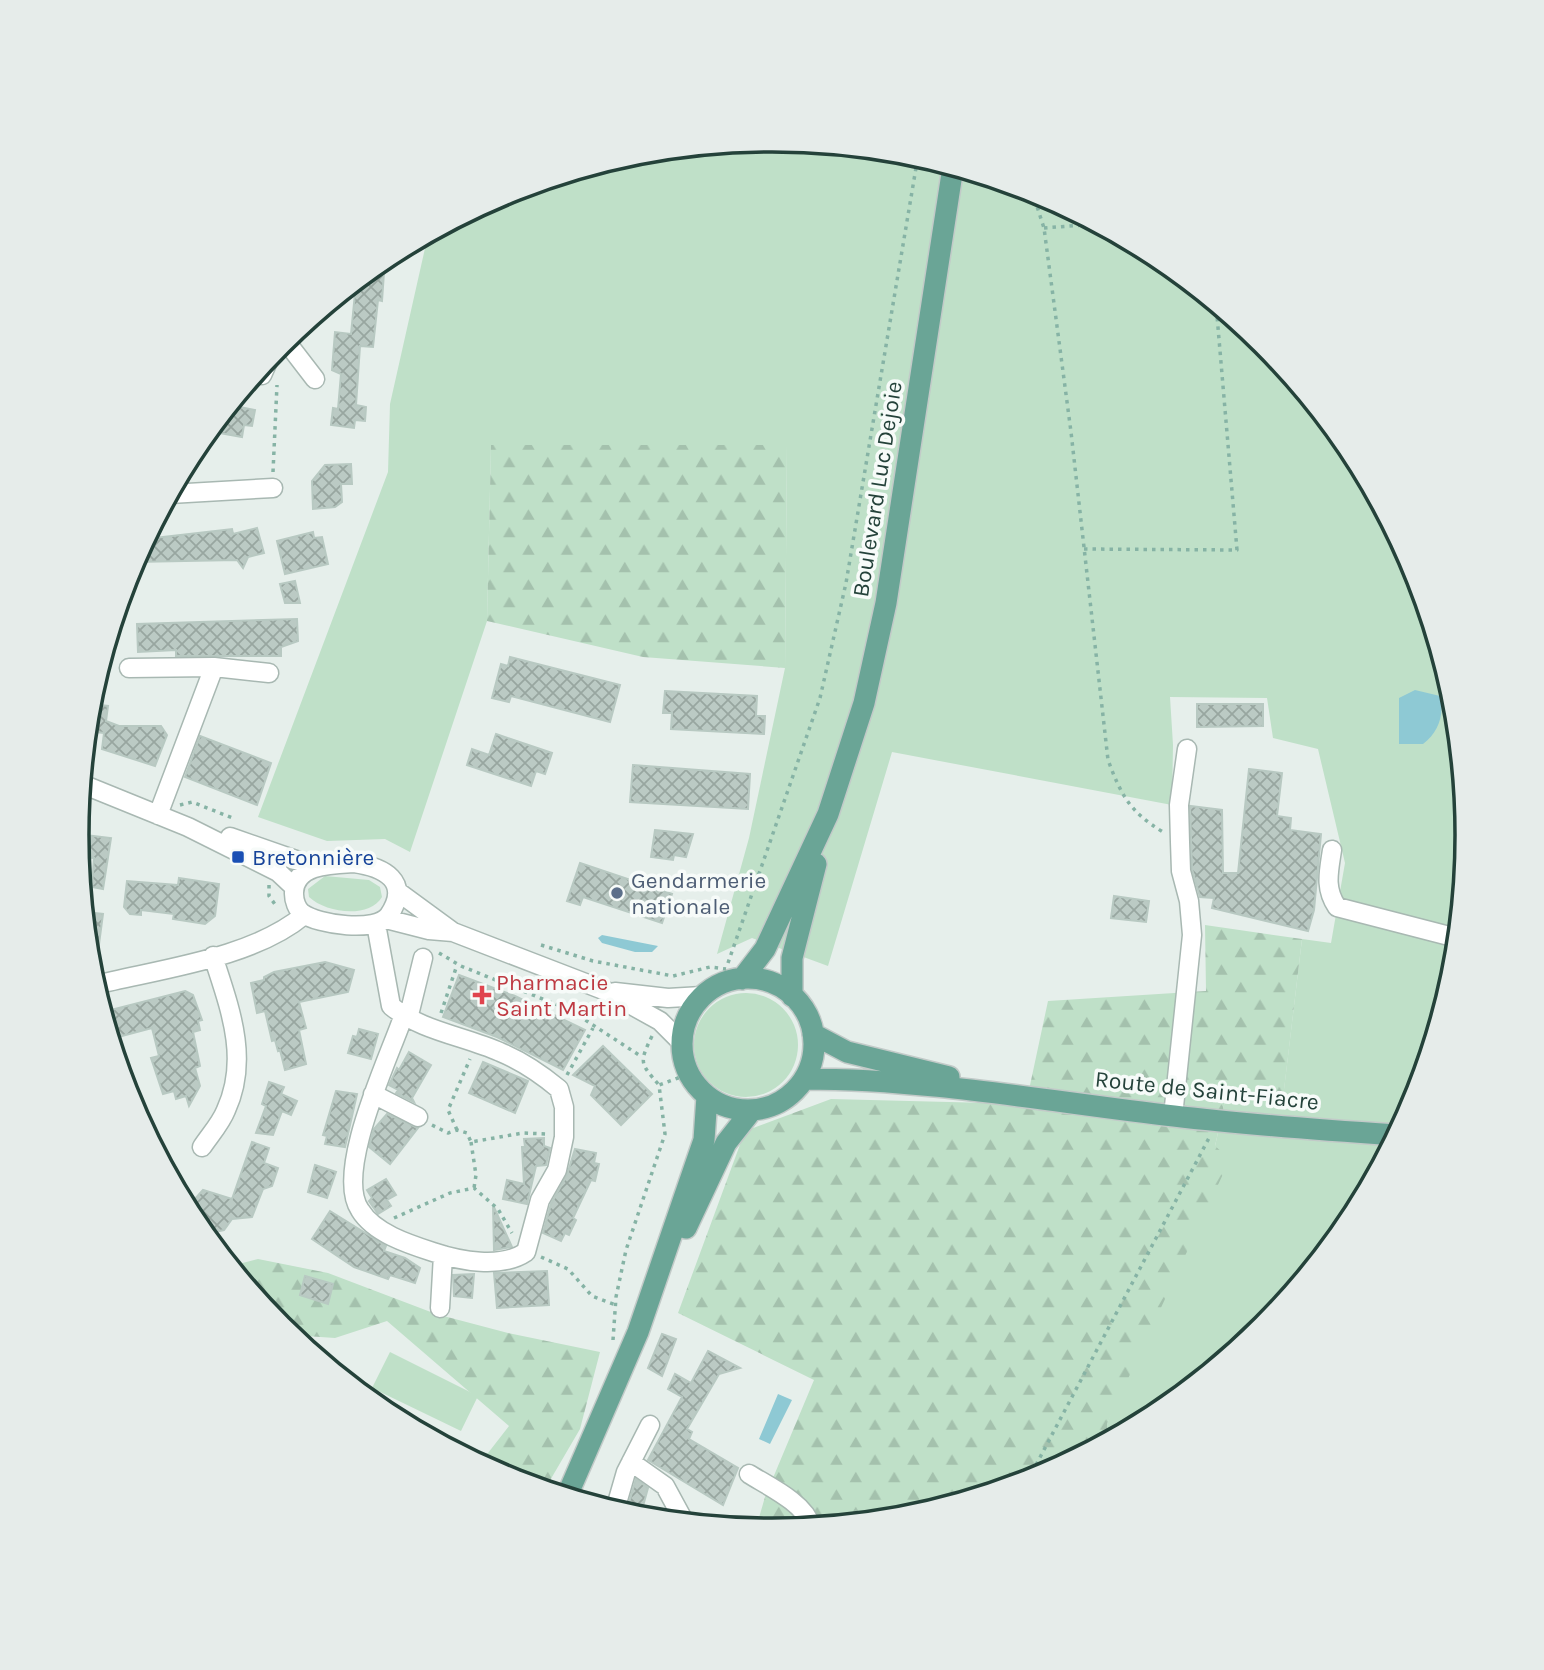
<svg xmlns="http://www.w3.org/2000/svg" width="1544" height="1670" font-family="Karla,sans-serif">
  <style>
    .grass { fill: #bfe0c8 }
    .forest { fill: url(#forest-firs) }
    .water { fill: #8ec9d4 }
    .building { fill: url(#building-cross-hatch); stroke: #b8c9c2; stroke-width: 2 }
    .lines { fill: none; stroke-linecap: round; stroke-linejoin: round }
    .minor-casing { stroke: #a8b8b2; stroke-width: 21 }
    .major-casing { stroke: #c2cac8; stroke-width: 24 }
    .path { stroke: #86b3a5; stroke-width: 3.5; stroke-dasharray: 3.5 5; stroke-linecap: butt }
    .minor { stroke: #fff; stroke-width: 18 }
    .major { stroke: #6aa596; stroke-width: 21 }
    .transit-dot { fill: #1a4fb4; stroke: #f7fbf9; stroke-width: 2.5 }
    .service-dot { fill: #5c6f8a; stroke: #f7fbf9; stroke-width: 2.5 }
    .health-dot { fill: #e0444e; stroke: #f7fbf9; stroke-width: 2.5 }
    .labels { text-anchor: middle; stroke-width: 7; stroke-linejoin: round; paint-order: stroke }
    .street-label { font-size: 23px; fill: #24423a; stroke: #f7fbf9 }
    .transit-label { font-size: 23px; fill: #164399; stroke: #f7fbf9; text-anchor: start }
    .service-label { font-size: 23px; fill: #4e5e75; stroke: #f7fbf9; text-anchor: start }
    .health-label { font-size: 23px; fill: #be3a42; stroke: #f7fbf9; text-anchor: start }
    .rim { fill: none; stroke: #24423a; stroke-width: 3.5 }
  </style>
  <defs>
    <pattern id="forest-firs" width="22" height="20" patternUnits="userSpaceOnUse" patternTransform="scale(1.75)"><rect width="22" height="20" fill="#bfe0c8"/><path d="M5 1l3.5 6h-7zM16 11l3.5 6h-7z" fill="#a4c1ad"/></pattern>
    <pattern id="building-cross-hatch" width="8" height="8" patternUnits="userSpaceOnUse" patternTransform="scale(1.75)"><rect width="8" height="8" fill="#bbcac4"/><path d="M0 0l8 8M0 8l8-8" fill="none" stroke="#98a6a0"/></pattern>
  </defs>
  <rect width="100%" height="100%" fill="#e6efeb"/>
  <path class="grass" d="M772 140 908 153 1038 193 1158 257 1264 344 1350 449 1414 569 1454 700 1467 835 1454 971 1414 1101 1350 1221 1263 1327 1158 1413 1107 1440V1424L1215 1146 1225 1101 1282 1106 1302 939 1331 943 1345 863 1318 749 1273 738 1267 698 1170 697 1173 745 1172 805 892 752 828 966 752 938 717 954 749 838 785 668 787 445H491L487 621 410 852 385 839 327 841 258 817 388 472 390 404 428 235 506 193 637 153Z
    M325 876 369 880 380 887 382 897C369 919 326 913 309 897L308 889Z
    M694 1045a52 52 0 1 1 104 0a52 52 0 1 1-104 0Z
    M390 1352 478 1396 461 1431 372 1388Z"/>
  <path class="forest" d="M491 445H787L785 668 643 657 487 621Z
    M1205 925 1302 939 1282 1107 1225 1101 1215 1146 1230 1159 1107 1424V1440L1038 1477 907 1517 772 1530 756 1528 765 1497 814 1380 678 1313 745 1131 831 1099 1026 1104 1048 1001 1206 991Z
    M258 1259 328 1273 436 1314 508 1333 600 1352 580 1429 545 1489 506 1477 454 1450 488 1453 509 1426 387 1321 335 1338 291 1335 231 1266Z"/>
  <path class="water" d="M1415 690 1440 696C1445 714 1438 733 1423 744H1399V698Z
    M602 935 658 946 652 952H635L602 943 598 938Z
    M778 1394 792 1400 770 1444 759 1439Z"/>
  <path class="building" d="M385 258 382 301 378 300 373 347 360 346 356 405 366 407 365 421 355 420 354 428 331 425 333 408 338 409 341 374 332 370 335 332 351 334 355 293 344 292Z
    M230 405 255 410 252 426 244 425 242 437 209 431Z
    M351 464 352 484H341L342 502 335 507 313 509 312 481 325 465Z
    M257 528 264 553 248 557 243 568 237 560 134 562 146 539 232 529 233 534Z
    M313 532 314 538 322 537 328 564 285 574 277 541Z
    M295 581 300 603H285L280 584Z
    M297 619 298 641 281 647V656H176V650L138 652 137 624Z
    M510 657 620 685 610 722 511 696 509 702 492 698 501 664 508 666Z
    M665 691 757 696 756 716H765L764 734 671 729 672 713H663Z
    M90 704 108 706 106 721 119 726H161L167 735 155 766 102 749 104 733 87 731Z
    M1197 704H1263V726L1197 727Z
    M496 734 552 753 545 774 536 771 531 786 467 765 472 749 489 755Z
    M200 736 271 763 257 805 185 777Z
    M633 765 750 774 748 809 630 802Z
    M1249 769 1282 773 1277 816 1291 818 1290 830 1321 834 1314 910 1308 931 1212 908 1214 898 1200 897 1192 869 1190 806 1222 810 1223 873H1238Z
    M655 830 693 834 686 857 674 855 673 860 651 857Z
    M77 834 111 838 103 889 92 887 94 858 79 857Z
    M580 863 672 894 662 923 583 897 580 905 567 901Z
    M179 878 219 884 215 916 205 924 173 919 174 914 141 910V915L130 914 124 907 127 881 178 885Z
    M1114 896 1149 901 1146 922 1111 918Z
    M85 912 103 914 96 967H90Z
    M325 962 354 970 348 992 299 1002 306 1028 299 1030 306 1064 285 1070 280 1050 278 1051 275 1040 272 1041 265 1011 257 1013 251 983 264 980V977L274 972Z
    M459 975 515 996 585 1030 563 1070 497 1037 443 1017Z
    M185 991 193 995 202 1020 198 1021 200 1030 193 1032 200 1066 195 1068 200 1086 189 1106 186 1096 176 1099 174 1091 163 1094 151 1058 159 1056 152 1028 118 1037 115 1028 112 1029 107 1011Z
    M359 1029 378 1034 371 1059 348 1053 353 1036 357 1037Z
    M603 1046 652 1094 621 1125 591 1095 595 1086 573 1075Z
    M409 1052 431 1065 412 1098 414 1102 396 1093 398 1090 389 1085 397 1068 399 1070Z
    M483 1062 528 1081 515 1113 469 1093Z
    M269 1082 284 1087 281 1094 297 1101 291 1115 282 1111 273 1135 256 1133 266 1106 262 1104Z
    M336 1091 357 1094 345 1147 325 1144 327 1136 323 1135Z
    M387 1114 418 1128 390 1164 369 1147 374 1129Z
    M544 1138V1146L550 1148 546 1165 536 1166 527 1204 503 1199 507 1180 524 1184 522 1147H525L524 1139Z
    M252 1142 269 1148 264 1163 278 1168 272 1186 263 1189 252 1217 232 1219 224 1230 215 1232 197 1220 193 1201 203 1190 232 1199Z
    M575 1149 596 1153 594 1163 599 1164 595 1181 591 1180 573 1218 576 1220 569 1235 565 1233 561 1241 543 1233 551 1204 567 1175Z
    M315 1165 336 1172 327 1198 308 1192Z
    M386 1179 396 1195 387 1200 391 1206 378 1214 369 1201 372 1198 367 1190Z
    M493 1205 512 1247 494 1250Z
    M330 1211 386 1246 384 1251 405 1258 420 1268 415 1283 390 1275 388 1279 354 1267 312 1239Z
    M547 1271 549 1305 497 1308 494 1273Z
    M474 1274 472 1298 454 1296 453 1275Z
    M305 1276 333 1284 328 1304 300 1295Z
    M662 1334 676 1339 662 1376 648 1368Z
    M708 1351 740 1368 719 1374 687 1429 692 1432 689 1439 738 1468 723 1505 648 1460 682 1397 668 1389 675 1374 691 1383Z
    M636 1479 648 1488 640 1517 626 1513Z"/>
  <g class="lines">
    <defs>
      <path id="minor" d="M285 340 315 379
        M262 375 270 357
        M170 494 273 488
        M129 668 214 667 269 673
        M82 784 188 827 278 872 294 887
        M158 815 214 667
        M230 837 316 867
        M1332 850C1329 871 1324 888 1337 907L1457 938
        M354 863C383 867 412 881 389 915 377 933 318 925 302 913 297 909 294 901 294 894 293 864 333 864 354 863Z
        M397 891 453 932
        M386 919 429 930 453 932 606 991 660 1021 682 1043
        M376 924 391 1006C421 1031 464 1036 500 1052 522 1061 541 1074 559 1089L564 1107V1137L557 1170 540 1200 526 1252C501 1269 460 1261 433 1252 408 1244 374 1233 360 1210 334 1172 389 1058 403 1017
        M95 985C160 969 253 958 304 915
        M615 992 668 998 702 996
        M408 1019 423 958
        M373 1094 418 1117
        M1173 1116 1192 935 1189 901 1181 871 1180 842 1179 805 1187 749
        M202 1147C210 1135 221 1123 226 1110 250 1058 229 1006 213 956
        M440 1308 443 1255
        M631 1462 665 1486 684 1521
        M749 1474C768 1486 805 1503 811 1526
        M615 1510 626 1472 650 1425"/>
      <path id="major" d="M682 1044a66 66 0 1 1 132 0a66 66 0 1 1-132 0Z
        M742 979 765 949 828 814 864 703 886 603 953 167
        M792 996V958L816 864
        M813 1034 847 1052 949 1077
        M805 1079C929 1079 1051 1102 1174 1116 1248 1125 1322 1130 1396 1135
        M686 1228 726 1143 752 1110
        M567 1496 638 1332 704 1140 707 1096"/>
    </defs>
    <use href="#minor" class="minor-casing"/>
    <use href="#major" class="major-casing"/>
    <path class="path" d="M1032 191 1044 228 1071 432 1108 760C1121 795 1130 812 1163 832
      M1044 228 1096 224
      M273 472 277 385
      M1084 549 1237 550 1216 304
      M180 805 192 802 235 819
      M269 885V896L277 907
      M541 945 593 961 673 976 710 967 726 969
      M439 953 461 966 570 1010 642 1057
      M728 963 820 698 846 583 918 156
      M441 1013 456 968
      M652 1036C639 1063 640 1063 659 1085
      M567 1075 593 1028
      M432 1125 448 1133 457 1130 467 1133 471 1142 523 1133 548 1134
      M457 1130 448 1110 470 1059
      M471 1142 476 1175 474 1188
      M394 1218 450 1193 474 1188 498 1209 512 1233
      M541 1257 568 1269 592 1296 616 1305
      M613 1340 616 1297 626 1250 665 1134 659 1085 689 1074
      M1028 1480 1209 1138"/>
    <use href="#minor" class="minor"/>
    <use href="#major" class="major"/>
  </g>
  <rect class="transit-dot" x="231" y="850" width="14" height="14" rx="3.5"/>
  <circle class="service-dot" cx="617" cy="893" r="7"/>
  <path class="health-dot" d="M478.5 984.5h7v7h7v7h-7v7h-7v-7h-7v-7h7z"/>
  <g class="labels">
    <g class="street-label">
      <text transform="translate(877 489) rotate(-81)" y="8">Boulevard Luc Dejoie</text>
      <text transform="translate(1207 1090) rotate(6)" y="8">Route de Saint-Fiacre</text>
    </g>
    <g class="transit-label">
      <text x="252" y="865">Bretonnière</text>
    </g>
    <g class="service-label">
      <text x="631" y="888">Gendarmerie<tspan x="631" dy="26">nationale</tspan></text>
    </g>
    <g class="health-label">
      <text x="496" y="990">Pharmacie<tspan x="496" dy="26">Saint Martin</tspan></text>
    </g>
  </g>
  <path d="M0 0H1544V1670H0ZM89 835a683 683 0 1 1 1366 0a683 683 0 1 1-1366 0Z" fill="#e6ecea" fill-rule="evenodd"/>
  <path class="rim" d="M89 835a683 683 0 1 1 1366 0a683 683 0 1 1-1366 0Z"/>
</svg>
